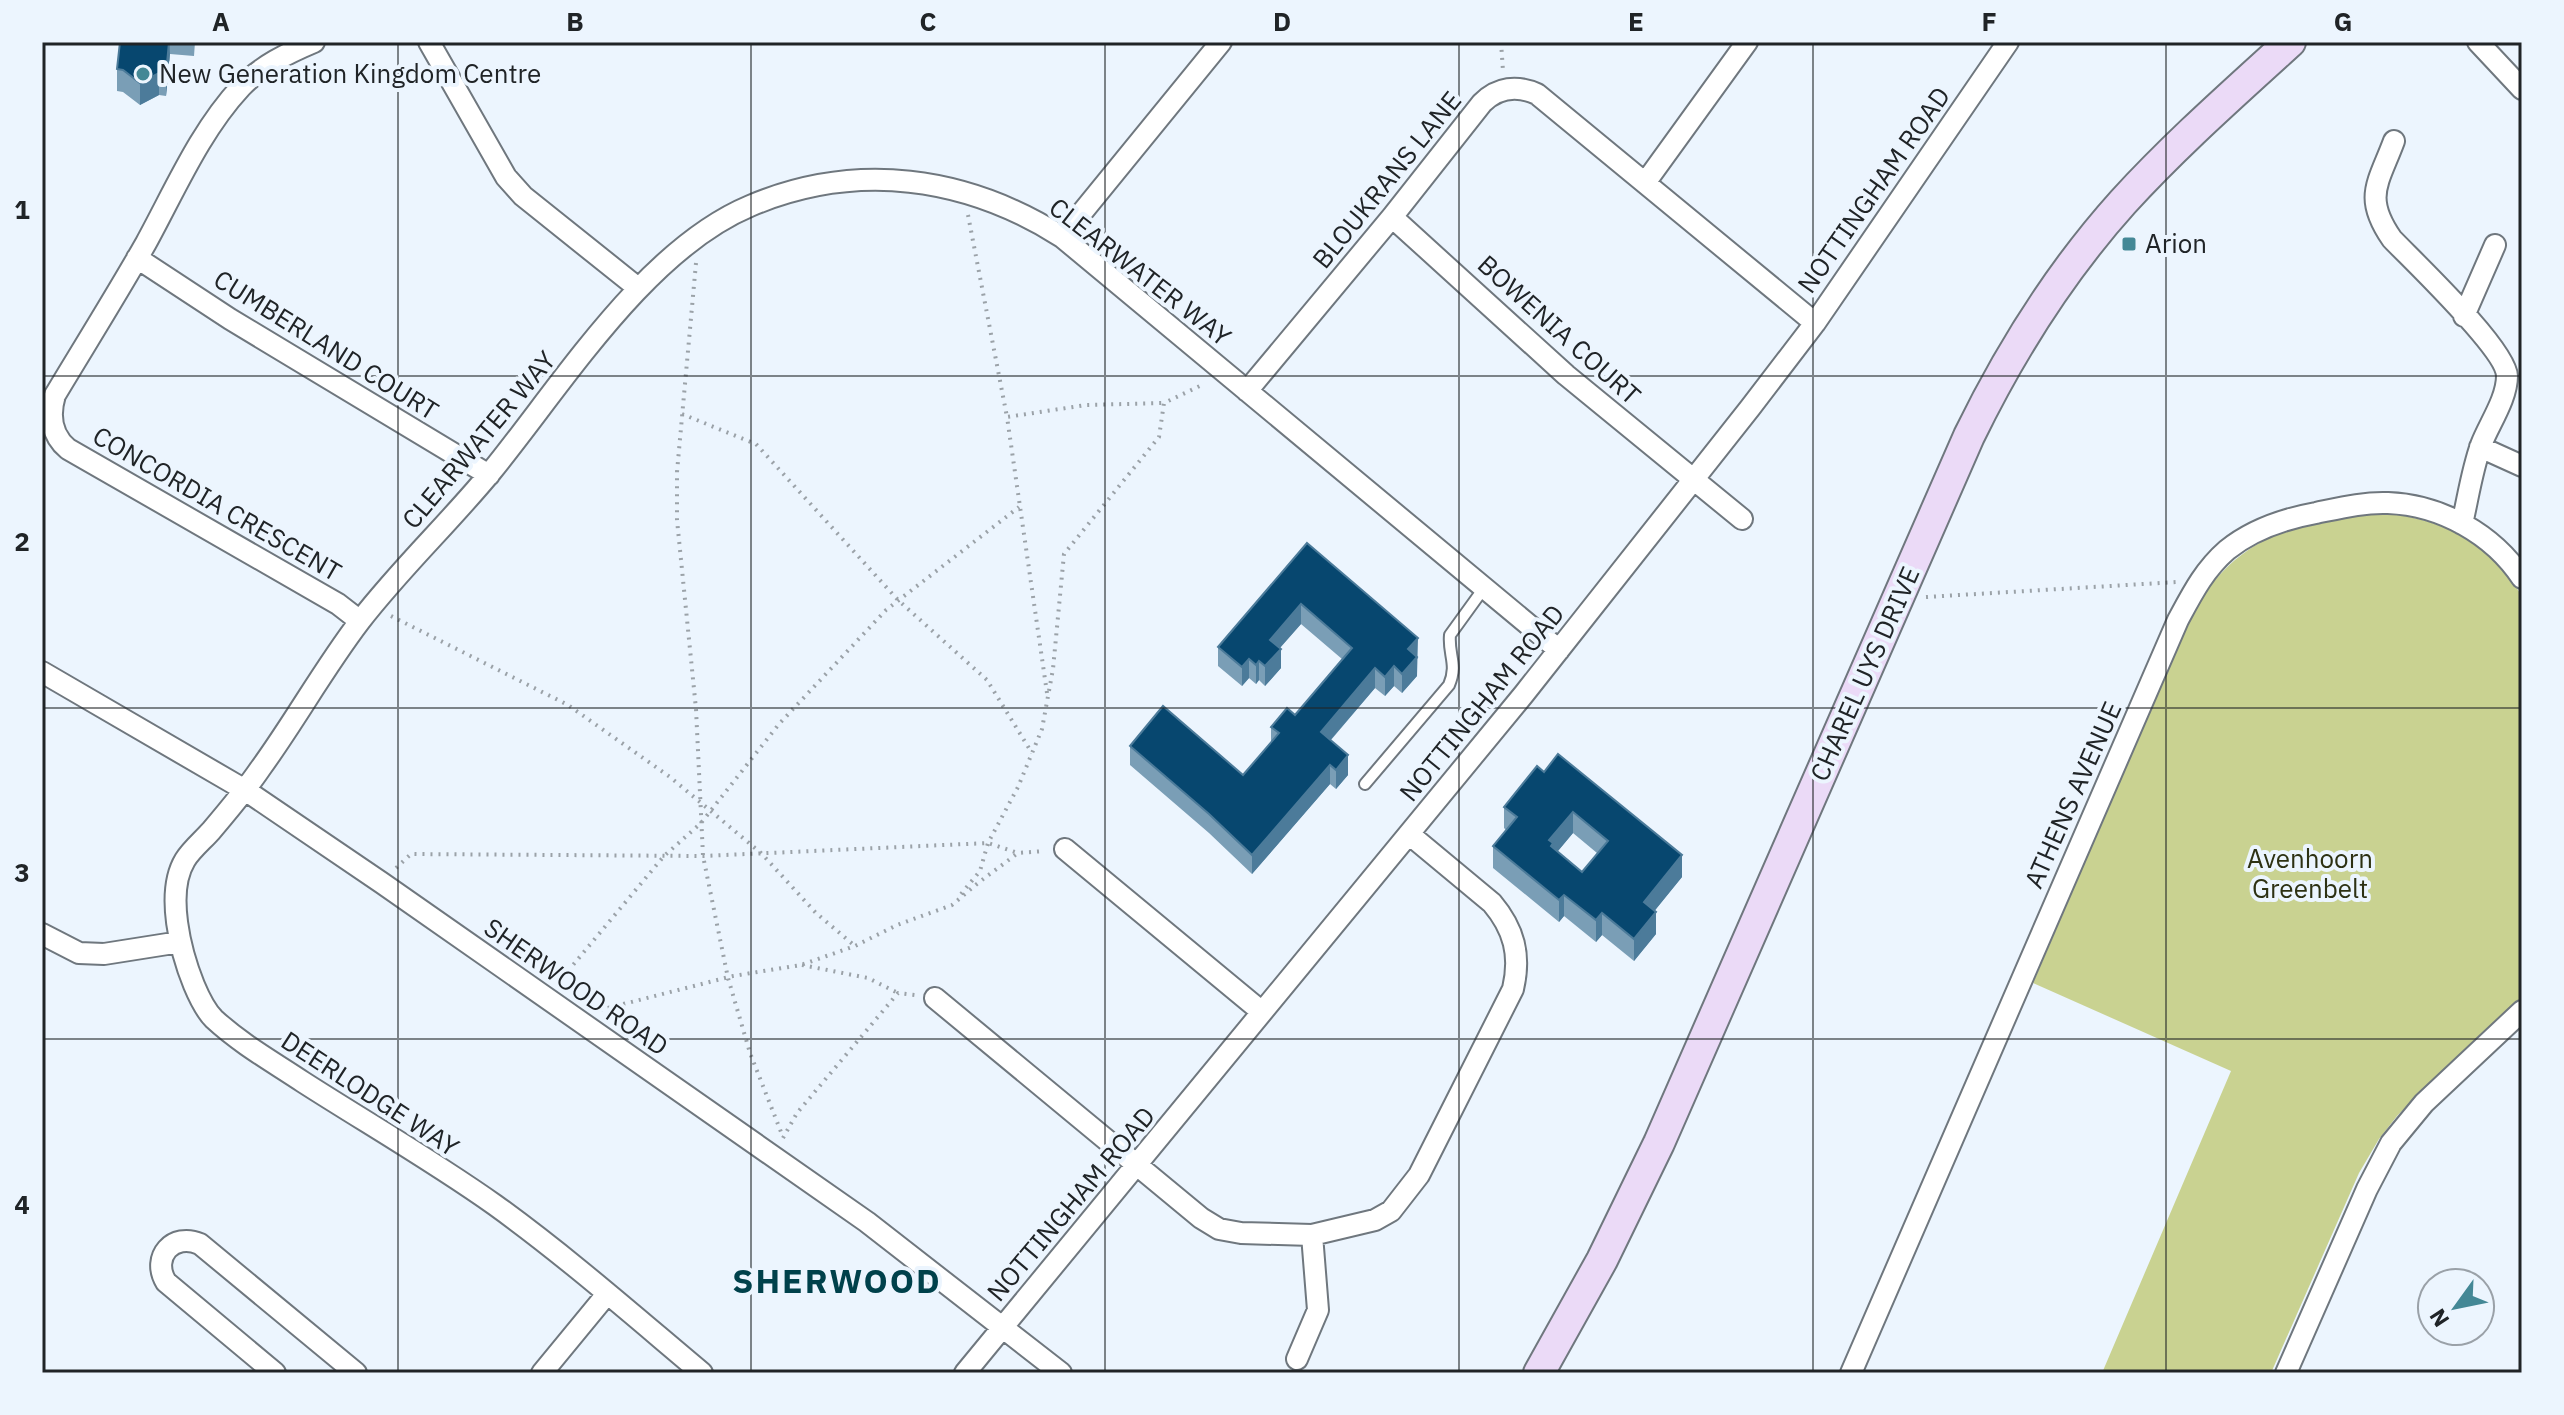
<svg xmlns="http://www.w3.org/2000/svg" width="2564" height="1415" font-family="'IBM Plex Sans',sans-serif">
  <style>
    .green { fill: #c9d291 }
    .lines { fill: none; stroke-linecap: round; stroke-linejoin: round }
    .lane-casing { stroke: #6f777e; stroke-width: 14 }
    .street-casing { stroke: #6f777e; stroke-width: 24 }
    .secondary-casing { stroke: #6f777e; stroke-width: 34 }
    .path { stroke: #9ba2a8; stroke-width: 4; stroke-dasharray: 2 6; stroke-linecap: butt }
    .lane { stroke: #fff; stroke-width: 10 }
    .street { stroke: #fff; stroke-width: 20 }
    .secondary { stroke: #ebdaf7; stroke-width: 30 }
    .wall { fill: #7a9eb6; fill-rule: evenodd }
    .shaded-wall { fill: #4c7b9a }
    .building { fill: #07476f; stroke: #4c7b9a; stroke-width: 2; fill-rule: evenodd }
    .grid { fill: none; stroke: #202427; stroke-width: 2; stroke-opacity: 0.55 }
    .poi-dot { fill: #448896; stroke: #ecf5fe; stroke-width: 3 }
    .labels { text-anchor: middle; stroke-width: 8; stroke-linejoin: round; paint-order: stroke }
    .poi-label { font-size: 26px; fill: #202427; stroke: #ecf5fe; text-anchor: start }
    .street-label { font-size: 26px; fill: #202427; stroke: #ecf5fe }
    .park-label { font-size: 26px; fill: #2d3113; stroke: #ecf5fe }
    .district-label { font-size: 34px; font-weight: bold; letter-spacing: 2px; fill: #00414b; stroke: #ecf5fe }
    .neatline { fill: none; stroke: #202427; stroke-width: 3 }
    .grid-label { font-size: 26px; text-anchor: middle; font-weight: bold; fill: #202427 }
  </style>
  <rect width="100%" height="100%" fill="#ecf5fe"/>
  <path class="green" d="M2384 513C2446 520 2488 542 2522 596V998L2417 1096 2397 1116 2379 1139 2359 1173 2271 1373H2102L2231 1071 2033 983 2192 613C2237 535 2299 519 2384 513Z"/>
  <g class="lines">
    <defs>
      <path id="lane" d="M1365 784 1449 685C1458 664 1448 655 1450 635L1484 588"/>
      <path id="street" d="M314 42C288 53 261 66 241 87 200 131 175 190 146 243 117 294 85 345 55 395 49 415 51 435 68 449L338 604 360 621
        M429 42 506 177 523 196 638 288
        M2478 42 2522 89
        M2394 141C2378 184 2363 197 2392 239 2414 262 2506 349 2507 376 2507 399 2489 424 2481 445 2472 470 2468 498 2462 524
        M1645 183 1747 42
        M1392 217 1566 375 1742 519
        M1062 237 1221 42
        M137 258 230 319 489 475
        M2464 316 2495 245
        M1247 391 1392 217 1482 103C1498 87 1517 85 1537 94L1815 323
        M2480 447 2522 466
        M42 672 245 790 382 883 867 1222 1061 1373
        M1065 849 1262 1012
        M42 934 79 953 104 954 180 942
        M935 998 1201 1218 1219 1229 1241 1233 1312 1235 1375 1220 1391 1211 1419 1175 1513 989C1521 955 1514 929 1492 903L1409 834
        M1297 1359 1318 1310 1312 1235
        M275 1373 166 1282C151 1257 173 1232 200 1244L356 1373
        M542 1373 607 1294
        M702 1373C634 1316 567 1257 495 1205 433 1161 367 1123 303 1082 273 1062 241 1044 214 1019 206 1011 199 997 194 985 181 953 165 893 185 860 191 850 203 840 211 831 228 811 245 791 260 769 295 721 324 668 360 621 400 569 449 523 491 472 562 385 645 250 750 206 856 161 966 176 1062 237L1559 650
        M965 1373 1524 694 1750 408 1815 323 2008 42
        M1851 1373 2178 620C2192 594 2204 570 2227 550 2253 529 2283 519 2316 513 2340 508 2364 502 2388 503 2441 505 2493 534 2522 578
        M2286 1373 2367 1189 2391 1143 2424 1103 2522 1011"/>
      <path id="secondary" d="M1539 1373 1602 1260 1659 1143 1969 436C2010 352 2060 272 2123 202 2175 145 2233 94 2290 42"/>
    </defs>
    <use href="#lane" class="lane-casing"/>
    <use href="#street" class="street-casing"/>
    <use href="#secondary" class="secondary-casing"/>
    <path class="path" d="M1501 42 1503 71
      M968 215 1007 417
      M696 263 677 472V520L696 709 703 856 728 978 750 1053 783 1137
      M682 414 756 444 898 600 987 680 1032 753
      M1926 597 2177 582
      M391 616 568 705 670 777 761 853 816 913 855 946
      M1047 693 1007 417 1086 405 1164 403
      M396 868 411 854 703 856 988 843 1018 853
      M961 894 980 871 988 843 1018 787 1042 729 1053 669 1064 554 1159 437 1164 403 1204 384
      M802 965 868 978 898 993
      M558 983 664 856 701 823 779 724 886 610 1019 507
      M600 1010 733 976 801 965 855 946 897 925 952 905 978 883 1018 853 1044 851
      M783 1138 797 1113 898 993 915 995"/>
    <use href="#lane" class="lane"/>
    <use href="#street" class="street"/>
    <use href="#secondary" class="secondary"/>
  </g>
  <path class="wall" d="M120 42H195L194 56 170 54 166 96 159 95 140 105 123 92 117 91V69Z
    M1307 543 1418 658 1417 659V676L1402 693 1394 686 1385 696 1375 688 1331 740 1348 775 1336 789 1330 784 1252 874 1209 833 1130 765V746L1243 775 1271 742V727L1295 715 1342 659 1301 624 1280 648 1281 668 1265 686 1259 680 1256 684 1249 678 1242 686 1218 666V647Z
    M1537 766 1682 877 1654 911 1656 934 1634 961 1602 935 1596 942 1564 916 1559 922 1493 868V846L1506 830 1504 828V807ZM1573 833 1597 853 1582 872 1557 852Z"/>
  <path class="shaded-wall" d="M169 42 170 54 166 96V74Z
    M159 73V95L140 105V83Z
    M1301 604V624L1270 659V640Z
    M1418 638 1417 676 1402 693V674L1408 649Z
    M1281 649V668L1265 686V666Z
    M1249 659V678L1242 686V667Z
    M1259 661V680L1256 684V665Z
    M1394 666V686L1385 696V677Z
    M1375 668V688L1321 751V732Z
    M1348 755V775L1336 789V770Z
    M1330 765V784L1252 874V855Z
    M1573 812V833L1553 857 1549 840Z
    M1682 855V877L1644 924V902Z
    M1564 895V916L1559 922V900Z
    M1656 912V934L1634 961V939Z
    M1602 913V935L1596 942V920Z"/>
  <path class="building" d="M120 42H169L166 74 159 73 140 83 123 70 117 69Z
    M1307 543 1418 638 1408 649 1417 657 1402 674 1394 666 1385 677 1375 668 1321 732 1348 755 1336 770 1330 765 1252 855 1209 814 1130 746 1163 706 1243 775 1279 733 1271 727 1287 708 1295 715 1352 648 1301 604 1270 640 1281 649 1265 666 1259 661 1256 665 1249 659 1242 667 1218 647Z
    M1558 754 1682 855 1644 902 1656 912 1634 939 1602 913 1596 920 1564 895 1559 900 1493 846 1517 817 1504 807 1537 766 1544 772ZM1573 812 1608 841 1582 872 1551 846 1553 843 1549 840Z"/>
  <path class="grid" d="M398 42V1373M751 42V1373M1105 42V1373M1459 42V1373M1813 42V1373M2166 42V1373M42 376H2522M42 708H2522M42 1039H2522"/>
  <g class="poi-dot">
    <circle cx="143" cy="74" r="8"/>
    <rect x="2121" y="236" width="16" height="16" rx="4"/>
  </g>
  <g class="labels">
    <g class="poi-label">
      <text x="159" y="83">New Generation Kingdom Centre</text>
      <text x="2145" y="253">Arion</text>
    </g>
    <g class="street-label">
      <text transform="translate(1387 180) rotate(-51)" y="9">BLOUKRANS LANE</text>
      <text transform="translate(1874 190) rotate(-55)" y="9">NOTTINGHAM ROAD</text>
      <text transform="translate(1140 272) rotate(38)" y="9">CLEARWATER WAY</text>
      <text transform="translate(1559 330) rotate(42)" y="9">BOWENIA COURT</text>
      <text transform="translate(326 345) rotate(32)" y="9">CUMBERLAND COURT</text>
      <text transform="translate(479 440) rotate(-50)" y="9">CLEARWATER WAY</text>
      <text transform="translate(217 504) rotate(30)" y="9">CONCORDIA CRESCENT</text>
      <text transform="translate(1865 674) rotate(-66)" y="9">CHAREL UYS DRIVE</text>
      <text transform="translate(1482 703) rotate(-51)" y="9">NOTTINGHAM ROAD</text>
      <text transform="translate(2073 795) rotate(-66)" y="9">ATHENS AVENUE</text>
      <text transform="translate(576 987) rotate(35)" y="9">SHERWOOD ROAD</text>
      <text transform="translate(370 1094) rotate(33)" y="9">DEERLODGE WAY</text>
      <text transform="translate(1071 1204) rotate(-50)" y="9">NOTTINGHAM ROAD</text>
    </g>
    <g class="park-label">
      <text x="2310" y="868">Avenhoorn<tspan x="2310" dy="30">Greenbelt</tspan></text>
    </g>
    <g class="district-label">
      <text x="837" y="1293">SHERWOOD</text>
    </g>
  </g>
  <rect width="2564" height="1415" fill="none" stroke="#ecf5fe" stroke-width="88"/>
  <g transform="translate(2456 1307) rotate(237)"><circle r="38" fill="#ecf5fe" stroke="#9aa1a8" stroke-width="2"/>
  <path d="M0-6L14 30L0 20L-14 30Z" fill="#448896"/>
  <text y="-12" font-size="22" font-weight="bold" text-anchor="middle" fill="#202427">N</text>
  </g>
  <rect x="44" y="44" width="2476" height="1327" class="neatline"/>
  <g class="grid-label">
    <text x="221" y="31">A</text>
    <text x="575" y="31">B</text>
    <text x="928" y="31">C</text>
    <text x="1282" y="31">D</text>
    <text x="1636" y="31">E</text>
    <text x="1989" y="31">F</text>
    <text x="2343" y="31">G</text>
    <text x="22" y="219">1</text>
    <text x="22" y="551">2</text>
    <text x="22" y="882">3</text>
    <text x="22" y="1214">4</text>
  </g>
</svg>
